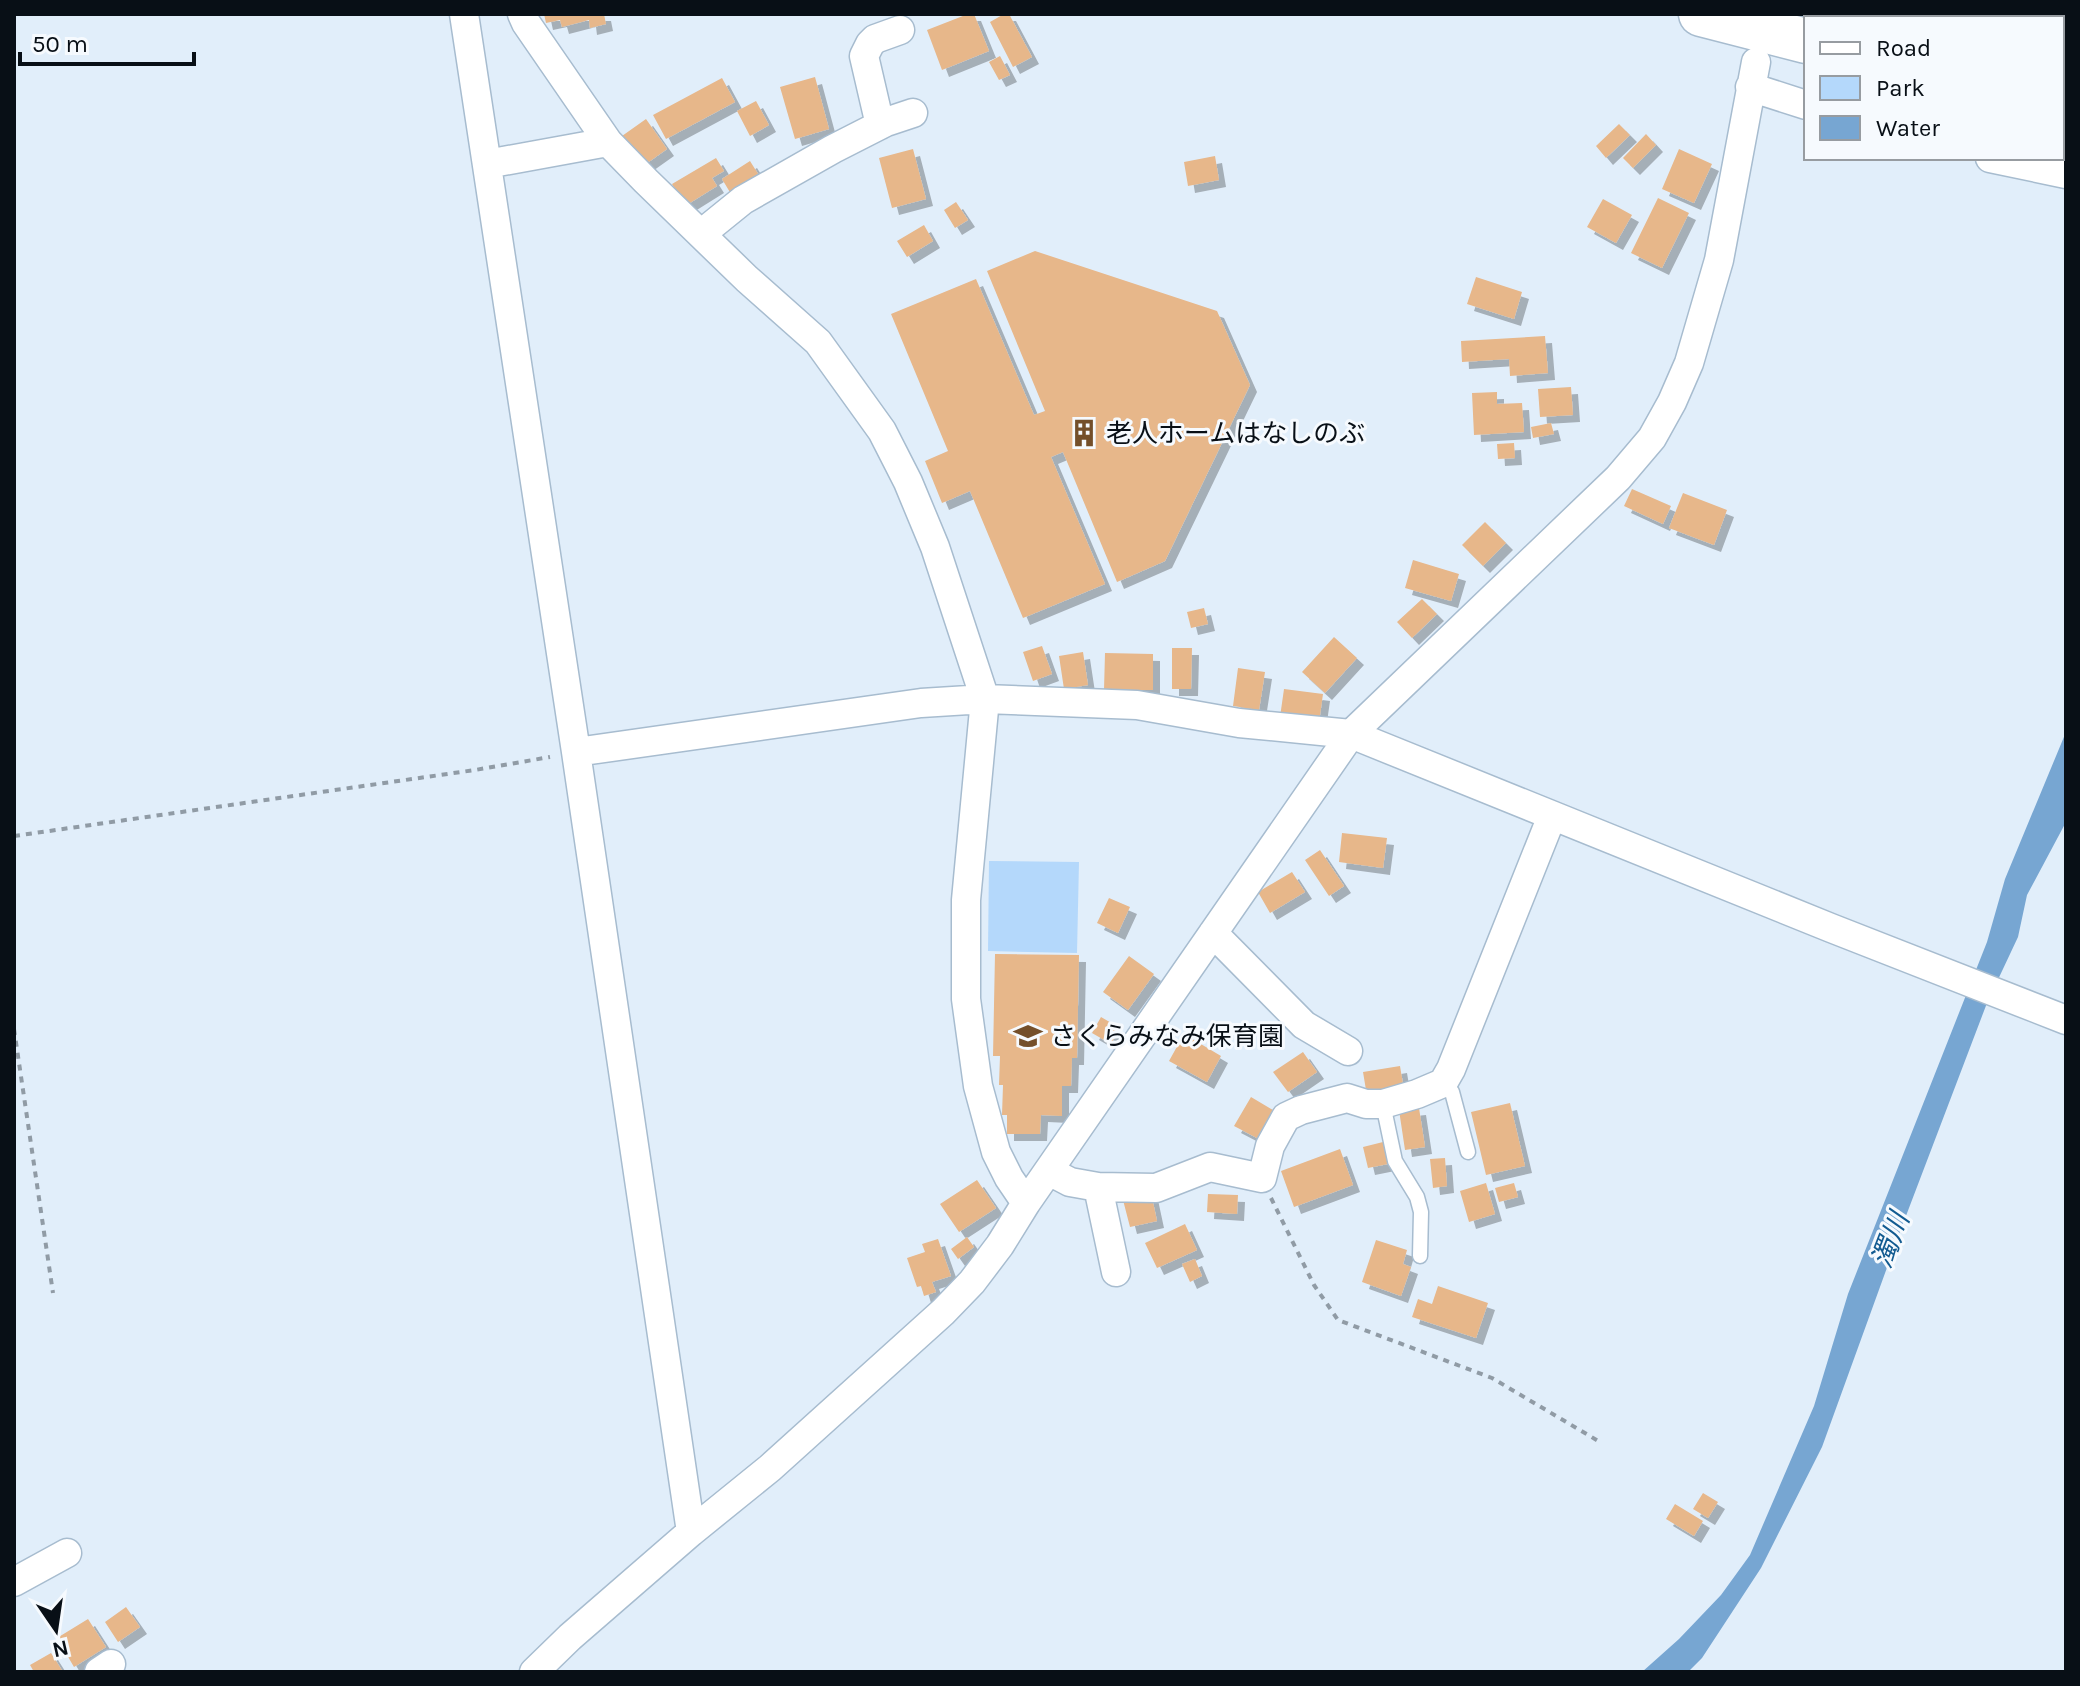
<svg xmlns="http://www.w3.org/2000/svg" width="2080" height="1686" font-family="Karla,'Noto Sans JP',sans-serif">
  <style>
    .green { fill: #b4d8fb }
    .water { fill: #77a6d2 }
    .building { fill: #e7b78a; filter: url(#shadow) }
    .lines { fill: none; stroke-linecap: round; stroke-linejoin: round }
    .service-casing { stroke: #a7bccf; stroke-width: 17 }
    .minor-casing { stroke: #a7bccf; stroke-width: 31 }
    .motorway-casing { stroke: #a7bccf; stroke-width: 47 }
    .path { stroke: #909ba5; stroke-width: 4; stroke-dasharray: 6 6; stroke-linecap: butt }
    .service { stroke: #fff; stroke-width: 14 }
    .minor { stroke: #fff; stroke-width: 28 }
    .motorway { stroke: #fff; stroke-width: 44 }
    .labels { text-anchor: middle; stroke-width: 6; stroke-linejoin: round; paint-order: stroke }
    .poi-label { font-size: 26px; fill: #080f16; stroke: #f6fafe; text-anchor: start }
    .water-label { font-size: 28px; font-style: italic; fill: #125b91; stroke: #f6fafe }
  </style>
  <defs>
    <filter id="shadow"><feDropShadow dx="7" dy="7" stdDeviation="0" flood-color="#0004"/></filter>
  </defs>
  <rect width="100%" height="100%" fill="#e1eefa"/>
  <path class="green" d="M989 861 1079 862 1077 953 988 951Z"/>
  <path class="water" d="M2066 732V822L2027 895 2018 937 1987 1003 1901 1229 1822 1447 1761 1568 1702 1658 1688 1672H1642L1679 1639 1721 1595 1750 1555 1814 1406 1848 1294 1987 942 2005 879Z"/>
  <path class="building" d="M544 14H604L606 24 590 28 589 20 562 27 560 20 546 23Z
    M968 14H974L989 51 942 70 927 30Z
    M1004 14H1009L1032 57 1013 67 990 22Z
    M1000 56 1010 75 999 80 989 62Z
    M815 77 829 129 795 139 780 87Z
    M722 78 735 102 666 139 653 115Z
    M756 101 769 125 750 136 737 111Z
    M646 119 667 149 643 166 622 136Z
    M1619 124 1630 135 1606 158 1596 146Z
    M1646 134 1656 145 1633 168 1623 158Z
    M913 149 926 199 892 208 879 158Z
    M1679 149 1712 164 1694 203 1662 189Z
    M1215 156 1219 180 1188 186 1184 162Z
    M716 158 724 171 712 178 717 186 685 206 672 184Z
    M750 161 760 177 731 194 722 179Z
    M1658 198 1689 213 1662 268 1631 253Z
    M1603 199 1632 215 1616 243 1587 227Z
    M956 202 968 220 955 228 944 210Z
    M924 225 933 241 907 257 897 241Z
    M1035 251 1217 311 1250 385 1165 561 1117 582 1063 452 1051 457 1105 584 1023 618 970 491 942 503 925 461 948 451 891 314 976 279 1034 415 1045 411 987 271Z
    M1476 277 1522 292 1514 319 1467 304Z
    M1545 336 1548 373 1510 376 1509 359 1462 362 1461 341Z
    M1571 387 1573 415 1540 417 1538 389Z
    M1497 392V404L1522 403 1524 432 1474 435 1472 393Z
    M1551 423 1554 434 1533 438 1531 427Z
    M1514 443 1515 458 1498 459 1497 444Z
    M1632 489 1671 506 1663 524 1624 506Z
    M1683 493 1727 510 1714 545 1669 528Z
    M1485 522 1506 543 1483 566 1462 545Z
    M1413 560 1459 574 1451 601 1405 588Z
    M1422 599 1437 614 1412 638 1397 622Z
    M1204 608 1208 624 1191 628 1187 612Z
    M1334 637 1357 658 1325 693 1302 672Z
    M1042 646 1052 674 1033 681 1023 652Z
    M1172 648H1192L1191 689H1172Z
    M1083 652 1088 685 1064 689 1059 656Z
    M1105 653 1153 654V690H1104Z
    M1238 668 1265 672 1259 710 1233 706Z
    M1284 689 1323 694 1319 722 1280 717Z
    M1342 833 1387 838 1383 868 1339 862Z
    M1320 850 1344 886 1329 896 1305 860Z
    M1292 872 1305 892 1270 913 1258 892Z
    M1109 898 1130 907 1118 933 1097 923Z
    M995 954 1079 955 1077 1058H1072L1071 1086H1062V1116L1041 1115 1040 1134H1007V1115H1002L1003 1085H999L1000 1056H993Z
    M1129 956 1154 974 1128 1010 1103 992Z
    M1101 1017 1120 1028 1111 1044 1092 1033Z
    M1184 1034 1221 1056 1207 1082 1169 1061Z
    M1303 1052 1317 1072 1288 1092 1273 1072Z
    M1400 1066 1404 1090 1367 1096 1363 1072Z
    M1251 1097 1273 1110 1257 1138 1234 1126Z
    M1510 1103 1525 1166 1486 1175 1471 1112Z
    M1419 1108 1425 1147 1405 1150 1399 1110Z
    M1383 1142 1388 1164 1368 1168 1363 1147Z
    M1340 1149 1353 1185 1294 1207 1281 1171Z
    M1445 1158 1447 1186 1433 1188 1430 1159Z
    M977 1180 996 1208 959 1232 940 1204Z
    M1486 1183 1495 1214 1469 1222 1460 1191Z
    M1514 1183 1518 1197 1499 1202 1495 1188Z
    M1151 1193 1157 1221 1130 1227 1123 1200Z
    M1208 1194 1238 1195 1237 1214 1207 1212Z
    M1185 1224 1197 1250 1157 1268 1145 1243Z
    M967 1237 974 1247 958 1259 951 1249Z
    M938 1239 951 1276 932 1282 936 1292 924 1296 921 1286 917 1287 907 1258 925 1252 922 1244Z
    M1376 1240 1407 1250 1403 1264 1411 1267 1401 1296 1362 1282Z
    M1195 1259 1202 1276 1190 1282 1182 1264Z
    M1438 1286 1488 1303 1476 1338 1412 1317 1418 1299 1432 1304Z
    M1703 1493 1718 1502 1708 1518 1693 1509Z
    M1675 1504 1703 1521 1694 1536 1666 1519Z
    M126 1607 140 1627 118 1642 105 1622Z
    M88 1619 106 1647 74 1667 57 1638Z
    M51 1653 63 1672H34L30 1665Z"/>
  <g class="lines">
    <defs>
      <path id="service" d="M1443 1083 1452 1092 1468 1152
        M1383 1104 1395 1161 1417 1197 1421 1212 1420 1256"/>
      <path id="minor" d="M464 14 576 752 691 1532
        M522 14 526 23 608 142 646 181 747 279 818 342 882 431 908 482 935 547 985 699 966 900V999L978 1086 996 1152 1009 1178 1026 1203
        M1750 87 1806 105
        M880 125 864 56 870 44 875 39 900 30
        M1990 158 2066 174
        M487 164 608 142
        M701 234 743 200 833 149 886 122 913 113
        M576 752 921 703 985 699 1137 705 1239 723 1351 734 1831 928 2066 1020
        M1213 933 1304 1025 1348 1051
        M1049 1171 1070 1182 1098 1187 1156 1188 1210 1167 1262 1178 1270 1146 1286 1117 1301 1110 1347 1098 1366 1104H1383L1417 1094 1443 1083 1451 1069 1552 816
        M1098 1187 1116 1272
        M14 1582 67 1553
        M99 1672 111 1664
        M534 1672 570 1637 691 1532 770 1468 943 1312 972 1282 1000 1245 1026 1203 1351 734 1618 478 1652 438 1672 402 1689 363 1719 260 1756 62"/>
      <path id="motorway" d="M1701 14 1806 41
        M1830 14 1847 18
        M2062 66 2066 67
        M2062 99 2066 100"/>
    </defs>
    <use href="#service" class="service-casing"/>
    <use href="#minor" class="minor-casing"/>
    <use href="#motorway" class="motorway-casing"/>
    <path class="path" d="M14 836 475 770 550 757
      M14 1029 53 1293
      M1271 1198 1314 1285 1338 1320 1492 1378 1600 1442"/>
    <use href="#service" class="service"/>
    <use href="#minor" class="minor"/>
    <use href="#motorway" class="motorway"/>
  </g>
  <defs>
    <symbol id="building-bare" viewBox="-9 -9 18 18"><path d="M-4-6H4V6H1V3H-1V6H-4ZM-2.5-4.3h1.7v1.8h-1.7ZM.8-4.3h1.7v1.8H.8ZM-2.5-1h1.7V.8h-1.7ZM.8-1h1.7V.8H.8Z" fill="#744f2a" stroke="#f6fafe" stroke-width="2.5" paint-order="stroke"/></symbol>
    <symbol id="school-bare" viewBox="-9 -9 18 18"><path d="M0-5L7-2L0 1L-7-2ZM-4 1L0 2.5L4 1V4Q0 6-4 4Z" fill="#744f2a" stroke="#f6fafe" stroke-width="2.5" paint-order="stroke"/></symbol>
  </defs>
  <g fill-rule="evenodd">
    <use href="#building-bare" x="1064" y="413" width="40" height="40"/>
    <use href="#school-bare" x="1008" y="1016" width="40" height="40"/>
  </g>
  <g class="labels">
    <g class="poi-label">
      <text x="1106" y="442">老人ホームはなしのぶ</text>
      <text x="1050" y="1045">さくらみなみ保育園</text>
    </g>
    <g class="water-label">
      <text transform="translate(1890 1240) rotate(-69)" y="10">濁川</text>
    </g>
  </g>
  <rect width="2080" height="1686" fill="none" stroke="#080f16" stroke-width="32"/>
  <rect x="1804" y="16" width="260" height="144" fill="#f6fafe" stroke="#979ca1" stroke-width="2"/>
  <rect x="1820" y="42" width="40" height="12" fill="#ffffff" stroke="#979ca1" stroke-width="2"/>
  <text x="1876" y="56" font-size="24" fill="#080f16">Road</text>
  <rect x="1820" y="76" width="40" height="24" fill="#b4d8fb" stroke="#979ca1" stroke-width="2"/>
  <text x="1876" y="96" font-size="24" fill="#080f16">Park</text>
  <rect x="1820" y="116" width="40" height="24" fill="#77a6d2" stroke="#979ca1" stroke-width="2"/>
  <text x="1876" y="136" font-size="24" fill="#080f16">Water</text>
  <g transform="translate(56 1630) rotate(167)" stroke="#f6fafe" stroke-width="6" paint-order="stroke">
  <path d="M0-6L14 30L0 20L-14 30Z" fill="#080f16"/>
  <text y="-12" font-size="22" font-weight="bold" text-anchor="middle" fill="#080f16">N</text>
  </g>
  <path d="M20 52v12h174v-12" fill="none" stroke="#080f16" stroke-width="4"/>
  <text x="32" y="52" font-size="24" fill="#080f16" stroke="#f6fafe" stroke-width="6" paint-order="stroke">50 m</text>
</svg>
